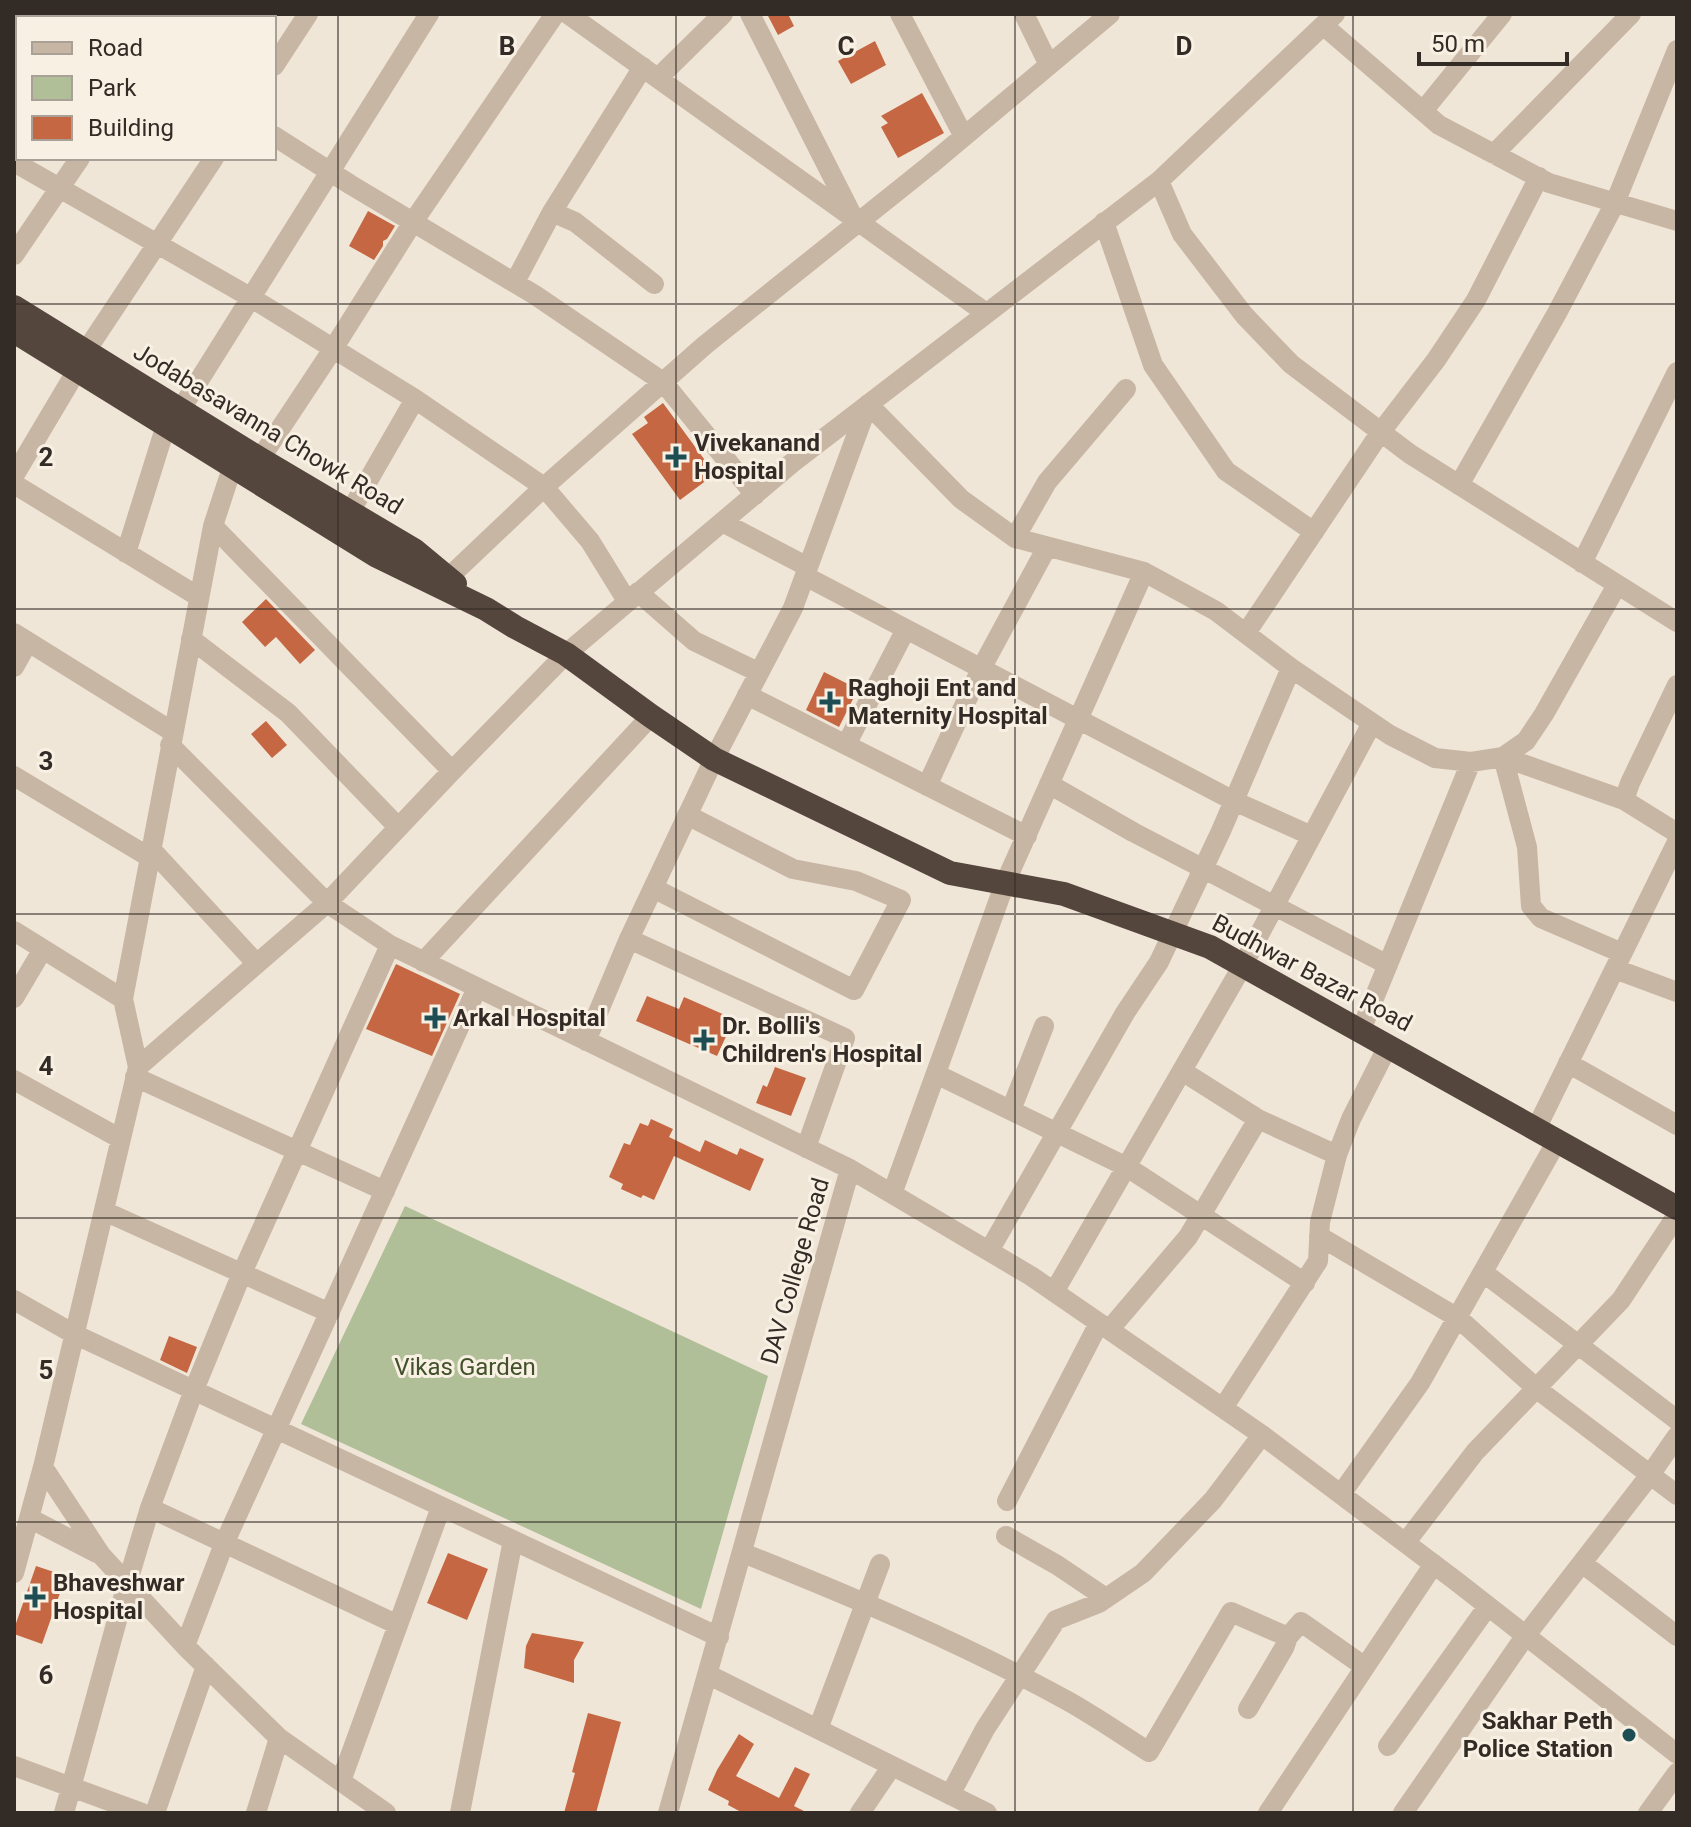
<svg xmlns="http://www.w3.org/2000/svg" width="1691" height="1827" font-family="Roboto,sans-serif">
  <style>
    .green { fill: #b0bf98 }
    .building { fill: #c46742 }
    .lines { fill: none; stroke-linecap: round; stroke-linejoin: round }
    .minor { stroke: #c8b6a4; stroke-width: 20 }
    .highway { stroke: #54453d; stroke-width: 24 }
    .grid { fill: none; stroke: #332b26; stroke-width: 2; stroke-opacity: 0.55 }
    .poi-dot { fill: #1c4e54; stroke: #f8f0e3; stroke-width: 3 }
    .labels { text-anchor: middle; stroke-width: 6; stroke-linejoin: round; paint-order: stroke }
    .street-label { font-size: 24px; fill: #332b26; stroke: #f8f0e3 }
    .poi-label { font-size: 24px; font-weight: bold; fill: #332b26; stroke: #f8f0e3; text-anchor: start }
    .park-label { font-size: 24px; fill: #41512a; stroke: #f8f0e3 }
    .grid-label { font-size: 26px; text-anchor: middle; font-weight: bold; fill: #332b26; stroke: #f8f0e3; stroke-width: 6; stroke-linejoin: round; paint-order: stroke }
  </style>
  <rect width="100%" height="100%" fill="#f0e6d8"/>
  <path class="green" d="M405 1206 768 1376 701 1609 301 1424Z"/>
  <path class="building" d="M767 14H788L794 26 778 35Z
    M875 41 886 65 851 84 838 61Z
    M922 93 944 133 898 158 881 127 888 123 881 116Z
    M368 211 395 226 387 239 383 241V246L374 260 349 246Z
    M663 403 715 474 680 500 632 434 648 423 644 417Z
    M266 599 315 650 300 664 276 637 265 647 242 622Z
    M824 672 858 689 839 727 806 710Z
    M266 721 287 745 272 758 251 734Z
    M396 964 460 994 432 1056 366 1029Z
    M647 996 679 1009 684 997 734 1019 717 1056 636 1021Z
    M775 1067 806 1078 791 1116 756 1103 763 1085 767 1087Z
    M651 1119 673 1129 669 1137 700 1152 705 1140 737 1155 740 1148 764 1159 750 1191 674 1156 654 1200 643 1195 641 1198 621 1189 623 1184 609 1177 624 1143 630 1145 640 1123 648 1126Z
    M169 1336 197 1347 187 1373 160 1360Z
    M448 1553 488 1569 467 1620 427 1603Z
    M36 1566 66 1576 42 1644 14 1634V1629Z
    M532 1633 584 1642 574 1660V1683L524 1668 526 1646Z
    M588 1713 621 1722 596 1813H564L575 1773 572 1772Z
    M739 1734 754 1744 736 1776 779 1798 795 1767 810 1774 794 1806 808 1813H743L728 1805 729 1801 708 1790 717 1770Z"/>
  <g class="lines">
    <path class="minor" d="M93 14 98 18
      M568 14 986 313
      M750 14 852 215
      M900 14 964 137
      M1024 14 1049 65
      M177 18 179 14
      M14 24 20 14
      M1324 26 1439 125 1549 183 1677 221
      M274 66 308 14
      M658 78 723 14
      M1423 111 1502 14
      M14 121 18 124
      M274 136 351 185 535 295 663 382 755 495
      M1494 154 1631 14
      M14 162 250 297 415 399 544 487 590 541 627 601
      M1159 181 1182 234 1244 315 1291 364 1410 454 1677 622
      M552 212 575 222 654 284
      M1104 222 1153 365 1226 471 1314 532
      M14 255 80 158
      M515 282 552 212 643 67
      M86 351 214 158
      M181 409 429 14
      M260 459 333 349 413 222 555 14
      M14 476 77 370
      M14 484 199 597
      M1459 485 1557 313 1615 203 1677 50
      M350 512 415 399
      M722 522 808 567
      M213 526 452 771
      M1015 538 1047 482 1126 389
      M126 553 166 425
      M1582 563 1677 372
      M805 576 1234 801 1312 836
      M448 578 544 487 705 345 930 165 1110 14
      M638 592 694 641 758 672
      M14 633 173 732
      M1246 633 1380 433 1436 360 1476 300 1539 177
      M191 639 288 713 398 827
      M14 667 28 642
      M1677 685 1630 783 1624 800 1677 833
      M747 695 1027 836
      M170 745 327 903 390 945 850 1169 668 1813
      M846 745 906 629
      M14 776 149 857
      M1049 784 1133 832 1388 965
      M927 786 981 669 1047 547
      M150 848 257 964
      M653 888 854 990 901 900 856 881 793 869 687 815
      M14 931 123 999
      M629 939 845 1038 806 1148
      M1622 953 1541 918 1531 906 1527 847 1503 757 1624 800
      M423 962 651 716
      M1615 969 1677 992
      M14 998 43 949
      M1361 1030 1471 762
      M586 1041 629 939 714 759 793 608 868 404 961 499 1015 538 1144 572 1216 611 1291 668 1390 735 1435 758 1471 762 1503 757 1526 741 1544 714 1617 585
      M1568 1063 1677 1125
      M138 1067 327 903 452 771 566 654 792 463 1159 181 1335 14
      M1182 1071 1258 1119 1337 1155
      M936 1074 1127 1167 1305 1283
      M135 1077 385 1191
      M14 1080 121 1139
      M1011 1110 1044 1026
      M1536 1129 1677 842
      M850 1169 1031 1276 1262 1435 1456 1581 1677 1754
      M892 1194 1005 883 1144 572
      M104 1211 330 1313
      M1319 1236 1458 1318 1537 1389 1677 1495
      M989 1251 1125 1013 1159 962 1221 831 1291 668
      M1484 1273 1677 1420
      M1054 1292 1243 965 1372 723
      M14 1300 74 1334 719 1637
      M1109 1330 1188 1237 1258 1119
      M1223 1408 1318 1261 1320 1222 1337 1155 1351 1119 1388 1046
      M43 1467 101 1555 185 1646 279 1738 386 1813
      M1341 1494 1420 1383 1557 1141
      M1007 1501 1099 1323
      M150 1508 398 1625
      M29 1518 97 1553
      M1006 1536 1057 1565 1106 1598
      M1406 1542 1475 1452 1621 1300 1677 1215
      M743 1553C853 1597 962 1643 1066 1700 1095 1716 1122 1735 1149 1752L1231 1612 1288 1637 1284 1648 1248 1709
      M1582 1563 1677 1636
      M14 1573 43 1467 138 1067 123 999 213 526 232 468
      M185 1646 224 1544 477 988
      M1365 1667 1434 1564
      M709 1675 987 1813
      M818 1729 880 1564
      M1388 1746 1488 1606
      M14 1766 142 1813
      M341 1781 441 1507
      M950 1795 985 1729 1056 1620 1099 1603 1143 1573 1213 1500 1262 1435
      M64 1813 127 1584 150 1508 194 1390 242 1273 390 945
      M155 1813 206 1666
      M256 1813 279 1738
      M460 1813 513 1540
      M860 1813 892 1766
      M1268 1813 1365 1667 1301 1622 1288 1637
      M1403 1813 1526 1635 1650 1475 1677 1436
      M1648 1813 1677 1773"/>
    <path class="highway" d="M14 307 260 459 414 550 455 584
      M14 331 377 556 486 609 515 627 566 654 651 716 714 759 950 873 1064 894 1210 947 1677 1208"/>
  </g>
  <path class="grid" d="M338 14V1813M676 14V1813M1015 14V1813M1353 14V1813M14 304H1677M14 609H1677M14 914H1677M14 1218H1677M14 1522H1677"/>
  <g class="poi-dot">
    <path d="M672 445h8v8h8v8h-8v8h-8v-8h-8v-8h8z"/>
    <path d="M826 690h8v8h8v8h-8v8h-8v-8h-8v-8h8z"/>
    <path d="M431 1006h8v8h8v8h-8v8h-8v-8h-8v-8h8z"/>
    <path d="M700 1028h8v8h8v8h-8v8h-8v-8h-8v-8h8z"/>
    <path d="M31 1585h8v8h8v8h-8v8h-8v-8h-8v-8h8z"/>
    <circle cx="1629" cy="1735" r="8"/>
  </g>
  <g class="labels">
    <g class="street-label">
      <text transform="translate(268 429) rotate(31)" y="8">Jodabasavanna Chowk Road</text>
      <text transform="translate(1312 973) rotate(28)" y="8">Budhwar Bazar Road</text>
      <text transform="translate(795 1271) rotate(-74)" y="8">DAV College Road</text>
    </g>
    <g class="poi-label">
      <text x="694" y="451">Vivekanand<tspan x="694" dy="28">Hospital</tspan></text>
      <text x="848" y="696">Raghoji Ent and<tspan x="848" dy="28">Maternity Hospital</tspan></text>
      <text x="453" y="1026">Arkal Hospital</text>
      <text x="722" y="1034">Dr. Bolli's<tspan x="722" dy="28">Children's Hospital</tspan></text>
      <text x="53" y="1591">Bhaveshwar<tspan x="53" dy="28">Hospital</tspan></text>
      <text x="1613" y="1729" text-anchor="end">Sakhar Peth<tspan x="1613" dy="28">Police Station</tspan></text>
    </g>
    <g class="park-label">
      <text x="465" y="1375">Vikas Garden</text>
    </g>
  </g>
  <g class="grid-label">
    <text x="507" y="55">B</text>
    <text x="846" y="55">C</text>
    <text x="1184" y="55">D</text>
    <text x="46" y="466">2</text>
    <text x="46" y="770">3</text>
    <text x="46" y="1075">4</text>
    <text x="46" y="1379">5</text>
    <text x="46" y="1684">6</text>
  </g>
  <rect width="1691" height="1827" fill="none" stroke="#332b26" stroke-width="32"/>
  <rect x="16" y="16" width="260" height="144" fill="#f8f0e3" stroke="#a9a197" stroke-width="2"/>
  <rect x="32" y="42" width="40" height="12" fill="#c8b6a4" stroke="#a9a197" stroke-width="2"/>
  <text x="88" y="56" font-size="24" fill="#332b26">Road</text>
  <rect x="32" y="76" width="40" height="24" fill="#b0bf98" stroke="#a9a197" stroke-width="2"/>
  <text x="88" y="96" font-size="24" fill="#332b26">Park</text>
  <rect x="32" y="116" width="40" height="24" fill="#c46742" stroke="#a9a197" stroke-width="2"/>
  <text x="88" y="136" font-size="24" fill="#332b26">Building</text>
  <path d="M1419 52v12h148v-12" fill="none" stroke="#332b26" stroke-width="4"/>
  <text x="1431" y="52" font-size="24" fill="#332b26" stroke="#f8f0e3" stroke-width="6" paint-order="stroke">50 m</text>
</svg>
